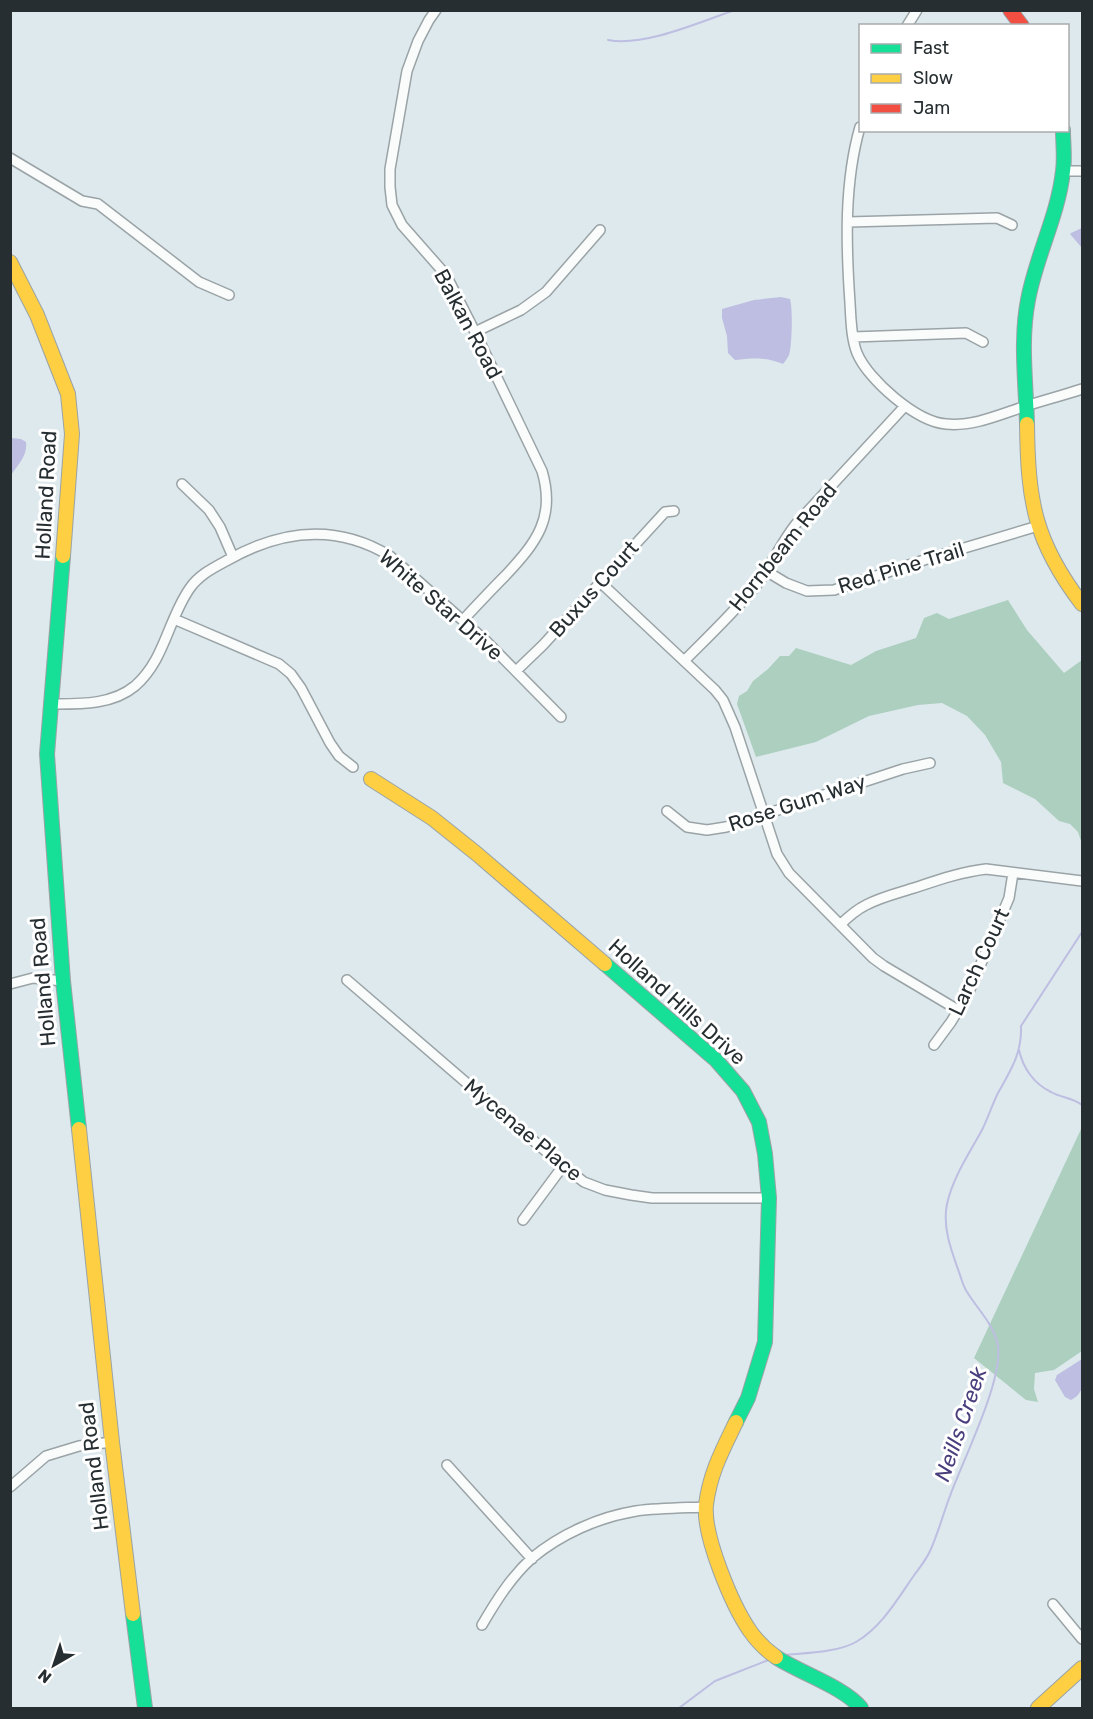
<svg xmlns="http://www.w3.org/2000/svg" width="1093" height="1719" font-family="Rubik,sans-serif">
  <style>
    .forest { fill: #adcfbf }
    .water { fill: #bdbee1 }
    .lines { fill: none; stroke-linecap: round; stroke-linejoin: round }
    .stream { stroke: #bdbee1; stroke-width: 2 }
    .street-casing { stroke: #9aa3a6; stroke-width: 12 }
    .fast-casing { stroke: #9aa3a6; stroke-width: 16 }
    .slow-casing { stroke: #9aa3a6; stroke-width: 16 }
    .jam-casing { stroke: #9aa3a6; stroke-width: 16 }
    .street { stroke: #fafcfc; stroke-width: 9 }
    .fast { stroke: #16e098; stroke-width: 14 }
    .slow { stroke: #ffcf43; stroke-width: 14 }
    .jam { stroke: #f24e42; stroke-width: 14 }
    .labels { text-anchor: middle; stroke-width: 6; stroke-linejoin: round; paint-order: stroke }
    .street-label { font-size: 21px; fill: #262e31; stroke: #fff }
    .water-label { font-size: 22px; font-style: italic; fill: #493f7d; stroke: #fff }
  </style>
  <rect width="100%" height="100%" fill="#dee9ed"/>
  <path class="forest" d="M1008 600 1027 630 1064 673 1082 660V844L1078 832 1070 824 1059 821 1035 799 1003 783 1001 762 985 735 967 716 942 703 918 705 869 716 816 742 756 757 737 704 739 696 747 691 753 681 768 669 780 656H789L796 648 851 665 876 651 916 638 924 618 937 613 949 619Z
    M1082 1127V1351L1054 1370 1035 1373 1034 1389 1038 1402 1026 1400 974 1358Z"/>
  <path class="water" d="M1082 228V248L1070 234 1071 233Z
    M781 297 790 299C793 309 792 346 789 355 788 357 785 362 783 364 767 357 753 358 735 360L728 353 727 336 722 318V309L754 300Z
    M11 438 21 439 26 442C28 455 18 465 11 475Z
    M1082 1359C1083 1374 1087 1393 1071 1400L1065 1397 1055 1380 1057 1375Z"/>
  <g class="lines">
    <path class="stream" d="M608 40C644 47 700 22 735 10
      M1019 1050C1023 1068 1034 1084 1051 1092 1061 1098 1072 1097 1082 1105
      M785 1655C804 1653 839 1652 856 1642 882 1627 898 1598 915 1574 920 1567 926 1560 930 1551 938 1534 943 1514 950 1496 963 1460 1003 1381 998 1346 994 1325 980 1312 969 1295 964 1289 962 1281 960 1275 952 1252 942 1228 947 1204 953 1177 969 1154 982 1130 988 1118 992 1105 998 1093 1011 1070 1022 1053 1021 1026L1082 932
      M679 1708 715 1681 771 1659"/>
    <defs>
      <path id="street" d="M436 10 429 20 418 41 407 71 390 169V187L392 205 402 225 446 275 475 332 542 471C556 518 536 543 505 576 491 590 477 605 463 620
        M907 26 917 10
        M860 127C844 183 846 245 850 303 851 319 851 338 857 353 868 380 917 422 946 424 973 427 1001 414 1026 406 1045 400 1064 395 1082 389
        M10 158 82 201 98 204 199 282 229 295
        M1063 171H1082
        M848 222 997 218 1012 225
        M475 332 521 310 546 292 600 230
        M853 337 966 333 983 342
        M182 484 209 510 220 527 233 557
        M766 571 786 583 807 591 834 590 924 560 1038 526
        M600 582 715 690 723 700 735 727 777 854 789 873 873 958 884 966 958 1010
        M174 619 279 664 291 674 301 688 330 743 339 756 353 767
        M684 661C708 637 733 613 755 587 771 567 780 544 796 524L905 406
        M516 671 543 645 665 512 674 511
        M52 704C80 704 112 705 135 686 165 660 168 619 190 588 199 575 213 568 226 561 280 530 336 523 390 556L486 641 561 717
        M667 811 687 827 707 830 726 827 903 769 930 763
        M840 925C848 917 856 910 866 905 881 897 898 893 914 888 938 880 961 872 986 869L1082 881
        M347 980 563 1166 584 1182 605 1190 631 1195 652 1198H769
        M10 984 33 978 63 981
        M934 1045 951 1022 968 994 1009 898 1013 873
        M523 1220 563 1166
        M447 1465 532 1559
        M10 1487 46 1456 79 1446 112 1442
        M1053 1604 1082 1639
        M482 1625C496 1601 511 1577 532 1558 561 1534 599 1517 636 1511 659 1508 682 1508 706 1507"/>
      <path id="fast" d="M1027 424C1026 383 1020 341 1028 300 1036 256 1058 216 1063 171 1065 158 1063 144 1063 130
        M63 556 47 754 63 981 79 1129
        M605 964 716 1060 743 1091 759 1122 765 1154 769 1198 765 1342 748 1398 736 1422
        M133 1614 145 1708
        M776 1657C800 1673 844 1687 861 1708"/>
      <path id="slow" d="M10 262 37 315 68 394 72 434 63 556
        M1027 424C1028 501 1034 541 1082 604
        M371 779 432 818 477 854 605 964
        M79 1129 112 1442 133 1614
        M736 1422C722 1451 710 1473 706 1505 703 1536 732 1605 750 1631 757 1641 766 1650 776 1657
        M1038 1708 1082 1668"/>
      <path id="jam" d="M1010 10 1022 26"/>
    </defs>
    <use href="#street" class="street-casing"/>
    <use href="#fast" class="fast-casing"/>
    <use href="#slow" class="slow-casing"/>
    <use href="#jam" class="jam-casing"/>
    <use href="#street" class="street"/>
    <use href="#fast" class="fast"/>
    <use href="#slow" class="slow"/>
    <use href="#jam" class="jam"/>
  </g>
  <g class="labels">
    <g class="street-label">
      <text transform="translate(468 324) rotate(62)" y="7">Balkan Road</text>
      <text transform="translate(46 495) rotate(-87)" y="7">Holland Road</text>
      <text transform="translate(783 547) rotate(-51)" y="7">Hornbeam Road</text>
      <text transform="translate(901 568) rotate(-17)" y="7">Red Pine Trail</text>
      <text transform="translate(594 589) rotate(-48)" y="7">Buxus Court</text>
      <text transform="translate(441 605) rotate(41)" y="7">White Star Drive</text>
      <text transform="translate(797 803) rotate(-18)" y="7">Rose Gum Way</text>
      <text transform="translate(979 962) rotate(-65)" y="7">Larch Court</text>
      <text transform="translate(43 982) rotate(-95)" y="7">Holland Road</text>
      <text transform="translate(677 1002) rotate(42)" y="7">Holland Hills Drive</text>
      <text transform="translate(523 1130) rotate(40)" y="7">Mycenae Place</text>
      <text transform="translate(94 1466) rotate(-97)" y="7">Holland Road</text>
    </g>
    <g class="water-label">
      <text transform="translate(960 1424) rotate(-71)" y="8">Neills Creek</text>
    </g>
  </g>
  <rect width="1093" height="1719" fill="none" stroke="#262e31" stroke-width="24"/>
  <rect x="859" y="24" width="210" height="108" fill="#ffffff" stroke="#a8abad" stroke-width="1.5"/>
  <rect x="871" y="44" width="30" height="9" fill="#16e098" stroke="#a8abad" stroke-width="1.5"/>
  <text x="913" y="54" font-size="18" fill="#262e31">Fast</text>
  <rect x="871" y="74" width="30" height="9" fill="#ffcf43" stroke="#a8abad" stroke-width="1.5"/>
  <text x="913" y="84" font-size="18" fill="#262e31">Slow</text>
  <rect x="871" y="104" width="30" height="9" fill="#f24e42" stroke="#a8abad" stroke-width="1.5"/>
  <text x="913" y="114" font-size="18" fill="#262e31">Jam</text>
  <g transform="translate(54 1665) rotate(219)" stroke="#ffffff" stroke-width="4.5" paint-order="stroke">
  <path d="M0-4.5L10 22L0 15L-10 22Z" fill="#262e31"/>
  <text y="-9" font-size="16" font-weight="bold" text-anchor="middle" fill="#262e31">N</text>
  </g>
</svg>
